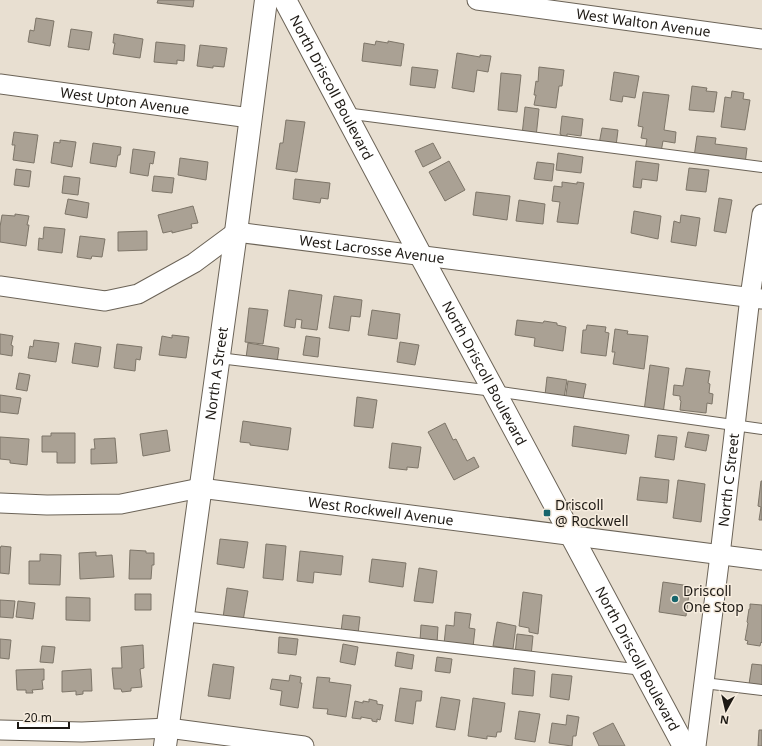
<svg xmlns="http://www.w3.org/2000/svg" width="762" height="746" font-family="'Noto Sans',sans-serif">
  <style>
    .building { fill: #aaa194; stroke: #7d7568 }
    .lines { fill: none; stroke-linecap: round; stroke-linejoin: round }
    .service-casing { stroke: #6b6357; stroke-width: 12 }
    .minor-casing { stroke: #6b6357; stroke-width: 21 }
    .tertiary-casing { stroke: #6b6357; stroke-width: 24 }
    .secondary-casing { stroke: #6b6357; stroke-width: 24 }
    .service { stroke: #fff; stroke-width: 10 }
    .minor { stroke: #fff; stroke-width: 19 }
    .tertiary { stroke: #fff; stroke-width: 22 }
    .secondary { stroke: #fff; stroke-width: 22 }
    .poi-dot { fill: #17656c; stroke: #f6ecde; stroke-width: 1.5 }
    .labels { text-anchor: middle; stroke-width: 3; stroke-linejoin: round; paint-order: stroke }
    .street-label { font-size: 14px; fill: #1d1914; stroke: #f6ecde }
    .poi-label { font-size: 14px; fill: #1d1914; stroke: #f6ecde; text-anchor: start }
  </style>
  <rect width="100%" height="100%" fill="#e8dfd1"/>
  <path class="building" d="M158 0H194L193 7 157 3Z
    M36 18 54 21 50 46 28 42 30 30 34 31Z
    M71 29 92 32 89 50 68 47Z
    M114 34 143 39 140 58 113 54 115 43H113Z
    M376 41 388 43V41L404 44 401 66 362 61 364 43 375 45Z
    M156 42 185 45 184 61 177 60V64L154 62Z
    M200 45 227 48 224 67 213 66V68L197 66Z
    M457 53 480 57V55L491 56 488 72 477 70 474 92 452 88Z
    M412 67 438 70 435 88 410 85Z
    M539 67 564 70 562 86H559L556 108 534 105 536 95H534L536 81 538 82Z
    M614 72 639 76 635 98 623 96 622 102 610 100Z
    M501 73 521 75 517 112 498 110Z
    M692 86 707 88 706 91 717 92 714 112 689 110Z
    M732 91 744 93 743 99 750 100 745 130 721 127 725 97 731 98Z
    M643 92 669 95 664 130 676 132 675 143 663 141 661 152 645 150 647 139 641 138 643 127 638 126Z
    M525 107 539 109 536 137 522 135Z
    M562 116 583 119 581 136 567 134V140L560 139 561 134H560Z
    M286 120 305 122 297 172 276 169 280 143H283Z
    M602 128 618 130 616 146 599 144Z
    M14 132 38 135 34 163 13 160 15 145H12Z
    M697 136 716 138 715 144 747 148 745 164 694 157Z
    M60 140 76 142 72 167 51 163 54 142 60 143Z
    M93 143 121 147 120 155H118L116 167 90 163Z
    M433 143 441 158 423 167 415 151Z
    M133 149 155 152 153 164 150 163 148 176 130 173Z
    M558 153 583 157 581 173 556 170Z
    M180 158 208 162 206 180 178 175Z
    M449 161 465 190 445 201 429 172Z
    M636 161 659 164 657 181 642 179 641 188 633 187Z
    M537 162 554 164 552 181 534 179Z
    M689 168 709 170 706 192 686 190Z
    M16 169 31 171 29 187 14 185Z
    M64 176 80 178 78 195 62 193Z
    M154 176 174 178 172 193 152 191Z
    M295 179 330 183 328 199 321 198 320 203 293 199Z
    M562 182 577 184V182L584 183 578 224 557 222 560 202 552 201 554 186 562 187Z
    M476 192 510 196 507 220 473 215Z
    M719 198 732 200 726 233 714 231Z
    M68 199 89 203 87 218 65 214Z
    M519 200 545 204 543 224 516 221Z
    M193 206 198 223 191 224 192 228 172 233V231L163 233 158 215Z
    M634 211 661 216 658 239 631 233Z
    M15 214 29 216 27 225H29L26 246 0 242V227L2 215 15 216Z
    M681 215 700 218 696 246 671 242 674 221 680 223Z
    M44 227 65 229 62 253 38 250 39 238 43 239Z
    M147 231V250L118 251V232Z
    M80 236 105 239 102 257 92 256 91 259 77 257Z
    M289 290 322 295 317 330 301 328 302 320 296 319 295 328 284 326Z
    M334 296 362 300 360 317 351 316 349 331 329 328Z
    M249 308 268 310 263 344 245 342Z
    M372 310 400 314 397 339 368 335Z
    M517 320 543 323 544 321 557 323V325L566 327 563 351 534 346 535 338 515 335Z
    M587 325 606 327 605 332 609 333 606 356 581 353 583 330H586Z
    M615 329 628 331 627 334 648 336 644 369 613 364 615 352H612Z
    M0 334 13 336 11 345 13 346 12 356 0 354Z
    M172 335 189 337 186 358 159 355 162 336 172 338Z
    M306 336 320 338 318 357 303 355Z
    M34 340 59 343 56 362 28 358 30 346 33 347Z
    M400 342 419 345 415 365 397 362Z
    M75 343 101 347 98 367 72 363Z
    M248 343 279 348 277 363 246 358Z
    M117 344 142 347 140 360 136 359 135 371 114 368Z
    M650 365 669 368 663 414 644 411Z
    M686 368 710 371 708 383 710 384 709 393 713 394 712 404 707 403 706 413 680 410 681 401 680 400V396L673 395 674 385 683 386Z
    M19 373 30 375 27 391 16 389Z
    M547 377 567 380 564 398 545 395Z
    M568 381 586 384 582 404 565 401Z
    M0 395 21 398 18 414 0 412Z
    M357 397 377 400 373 428 354 426Z
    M243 421 291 428 288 450 250 445V443L240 442Z
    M445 423 453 440 456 439 467 461 474 457 479 467 454 480 428 432Z
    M574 426 629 435 626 454 572 446Z
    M167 430 170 451 143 456 140 434Z
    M688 432 709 435 706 451 685 447Z
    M51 433H75V463H57V452H42V436H51Z
    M658 435 677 437 674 460 655 457Z
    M0 437 29 439 27 465 10 463V460L0 459Z
    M115 438 117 463 91 464V449H95L94 439Z
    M392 443 421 447 418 468 407 467V470L389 468Z
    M640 477 669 480 667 503 637 500Z
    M678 480 705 484 701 522 673 518Z
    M761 481H762V520H759L761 507 758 506Z
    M220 539 248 542 244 568 217 564Z
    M266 544 286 546 283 580 263 578Z
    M1 546 11 547 9 574 0 573V549Z
    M130 550 146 551V553H154V565H152L151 579H129Z
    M300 551 343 556 341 575 314 572 313 583 297 581Z
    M96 552V556L112 555 114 577 80 579 79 553Z
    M40 554 61 555 60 585 29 584V561H40Z
    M372 559 406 563 403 587 369 582Z
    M419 568 437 571 433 603 414 601Z
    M663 582 690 586 686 616 659 612Z
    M227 588 248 591 243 621 223 618Z
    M523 592 542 595 538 634 529 632V628L519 626Z
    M135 594H151V610H135Z
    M66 597 90 598V621L66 620Z
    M0 600 15 601 13 618 0 617Z
    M18 601 35 603 33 619 16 617Z
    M750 604 762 605V643L761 642 760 646 747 644 748 641 745 640 748 623 747 622 749 609H750Z
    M455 612 471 614 469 628 475 629 473 647 444 644 446 625 454 626Z
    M343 615 360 617 358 634 341 632Z
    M497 622 516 626 513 649 493 646Z
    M421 625 438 627 437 643 420 641Z
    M517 634 533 636 531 656 515 655Z
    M279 637 298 639 296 655 278 653Z
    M0 639 11 640 9 659 0 658Z
    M343 644 358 647 355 665 340 662Z
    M143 645 144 668 140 669 142 687 131 688V691L122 692 121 689H114L112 668H122L121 647Z
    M42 646 55 647 53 663 40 662Z
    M397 652 414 655 412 669 395 666Z
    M437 657 452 659 450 673 435 671Z
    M213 664 234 667 230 699 208 696Z
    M752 664 762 665V685L749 684Z
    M514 668 535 671 533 696 512 694Z
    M44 669V680H42L43 689 32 690 33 693H26V690H17L16 670Z
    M91 669 92 691H83V694L76 695V691L62 692V671Z
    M552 674 572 676 569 700 550 697Z
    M290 675 301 677 300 683H302L298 708 280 705 282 691 270 689 272 679 289 681Z
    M317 677 330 678 329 682 351 685 346 717 327 714 328 709 313 708Z
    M400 688 422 691 421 701H416L413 724 395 721Z
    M441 697 460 700 455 730 436 727Z
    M473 698 505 703 501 732H497L496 737 487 736V739L468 736Z
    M369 699 377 701V704L383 705 380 720 377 719V722L372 721V719L361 717V719L352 718 355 701 363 703V701L369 702Z
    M519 711 540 714 535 742 515 739Z
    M567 715 579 717 576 736H573L572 746 549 743 552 723 566 725Z
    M613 723 625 746H599L593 733Z
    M759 730H762V746H758Z"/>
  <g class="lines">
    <defs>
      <path id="service" d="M345 113 762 167
        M219 358 494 391 762 429
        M183 616 643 670
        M704 683 762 690"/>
      <g id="minor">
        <path id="s1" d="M477 0 762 39"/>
        <path id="s2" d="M0 84 250 118"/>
        <path id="s3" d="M0 286 105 301 138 294 194 263 236 232 762 299"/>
        <path id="s4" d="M0 503 47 505 121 504 200 488 762 560"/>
        <path d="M0 730 82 732 168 728 304 746"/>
        <path id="s5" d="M696 746 720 555 750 297 762 214"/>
      </g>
      <g id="tertiary">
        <path id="s6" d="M165 746 236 232 266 0"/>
      </g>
      <g id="secondary">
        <path id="s7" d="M285 0 421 256 494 391 684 746"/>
      </g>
    </defs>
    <use href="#service" class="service-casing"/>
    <use href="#minor" class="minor-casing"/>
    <use href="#tertiary" class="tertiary-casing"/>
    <use href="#secondary" class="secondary-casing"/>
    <use href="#service" class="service"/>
    <use href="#minor" class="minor"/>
    <use href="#tertiary" class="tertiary"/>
    <use href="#secondary" class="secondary"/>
  </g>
  <g class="poi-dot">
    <rect x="543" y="509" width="8" height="8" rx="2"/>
    <circle cx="675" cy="599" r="4"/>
  </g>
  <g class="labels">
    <g class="street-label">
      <text dy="5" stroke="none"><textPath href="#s1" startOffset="168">West Walton Avenue</textPath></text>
      <text dy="5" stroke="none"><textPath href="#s7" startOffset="99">North Driscoll Boulevard</textPath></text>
      <text dy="5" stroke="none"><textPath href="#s2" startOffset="126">West Upton Avenue</textPath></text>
      <text dy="5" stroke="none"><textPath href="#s3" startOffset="393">West Lacrosse Avenue</textPath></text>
      <text dy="5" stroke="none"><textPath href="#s6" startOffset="376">North A Street</textPath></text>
      <text dy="5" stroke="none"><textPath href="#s7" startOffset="423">North Driscoll Boulevard</textPath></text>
      <text dy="5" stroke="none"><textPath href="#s5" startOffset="268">North C Street</textPath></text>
      <text dy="5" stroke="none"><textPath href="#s4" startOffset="384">West Rockwell Avenue</textPath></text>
      <text dy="5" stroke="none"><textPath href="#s7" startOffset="747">North Driscoll Boulevard</textPath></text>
    </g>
    <g class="poi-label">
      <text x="555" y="510">Driscoll<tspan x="555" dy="16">@ Rockwell</tspan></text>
      <text x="683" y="596">Driscoll<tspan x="683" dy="16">One Stop</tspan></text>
    </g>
  </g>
  <g transform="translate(726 710) rotate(188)" stroke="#f6ecde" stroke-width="3" paint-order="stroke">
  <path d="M0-3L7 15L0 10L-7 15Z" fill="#1d1914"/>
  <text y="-6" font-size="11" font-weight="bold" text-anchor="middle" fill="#1d1914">N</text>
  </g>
  <path d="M18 722v6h51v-6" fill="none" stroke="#1d1914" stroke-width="2"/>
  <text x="24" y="722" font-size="12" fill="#1d1914" stroke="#f6ecde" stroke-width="3" paint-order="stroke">20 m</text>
</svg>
